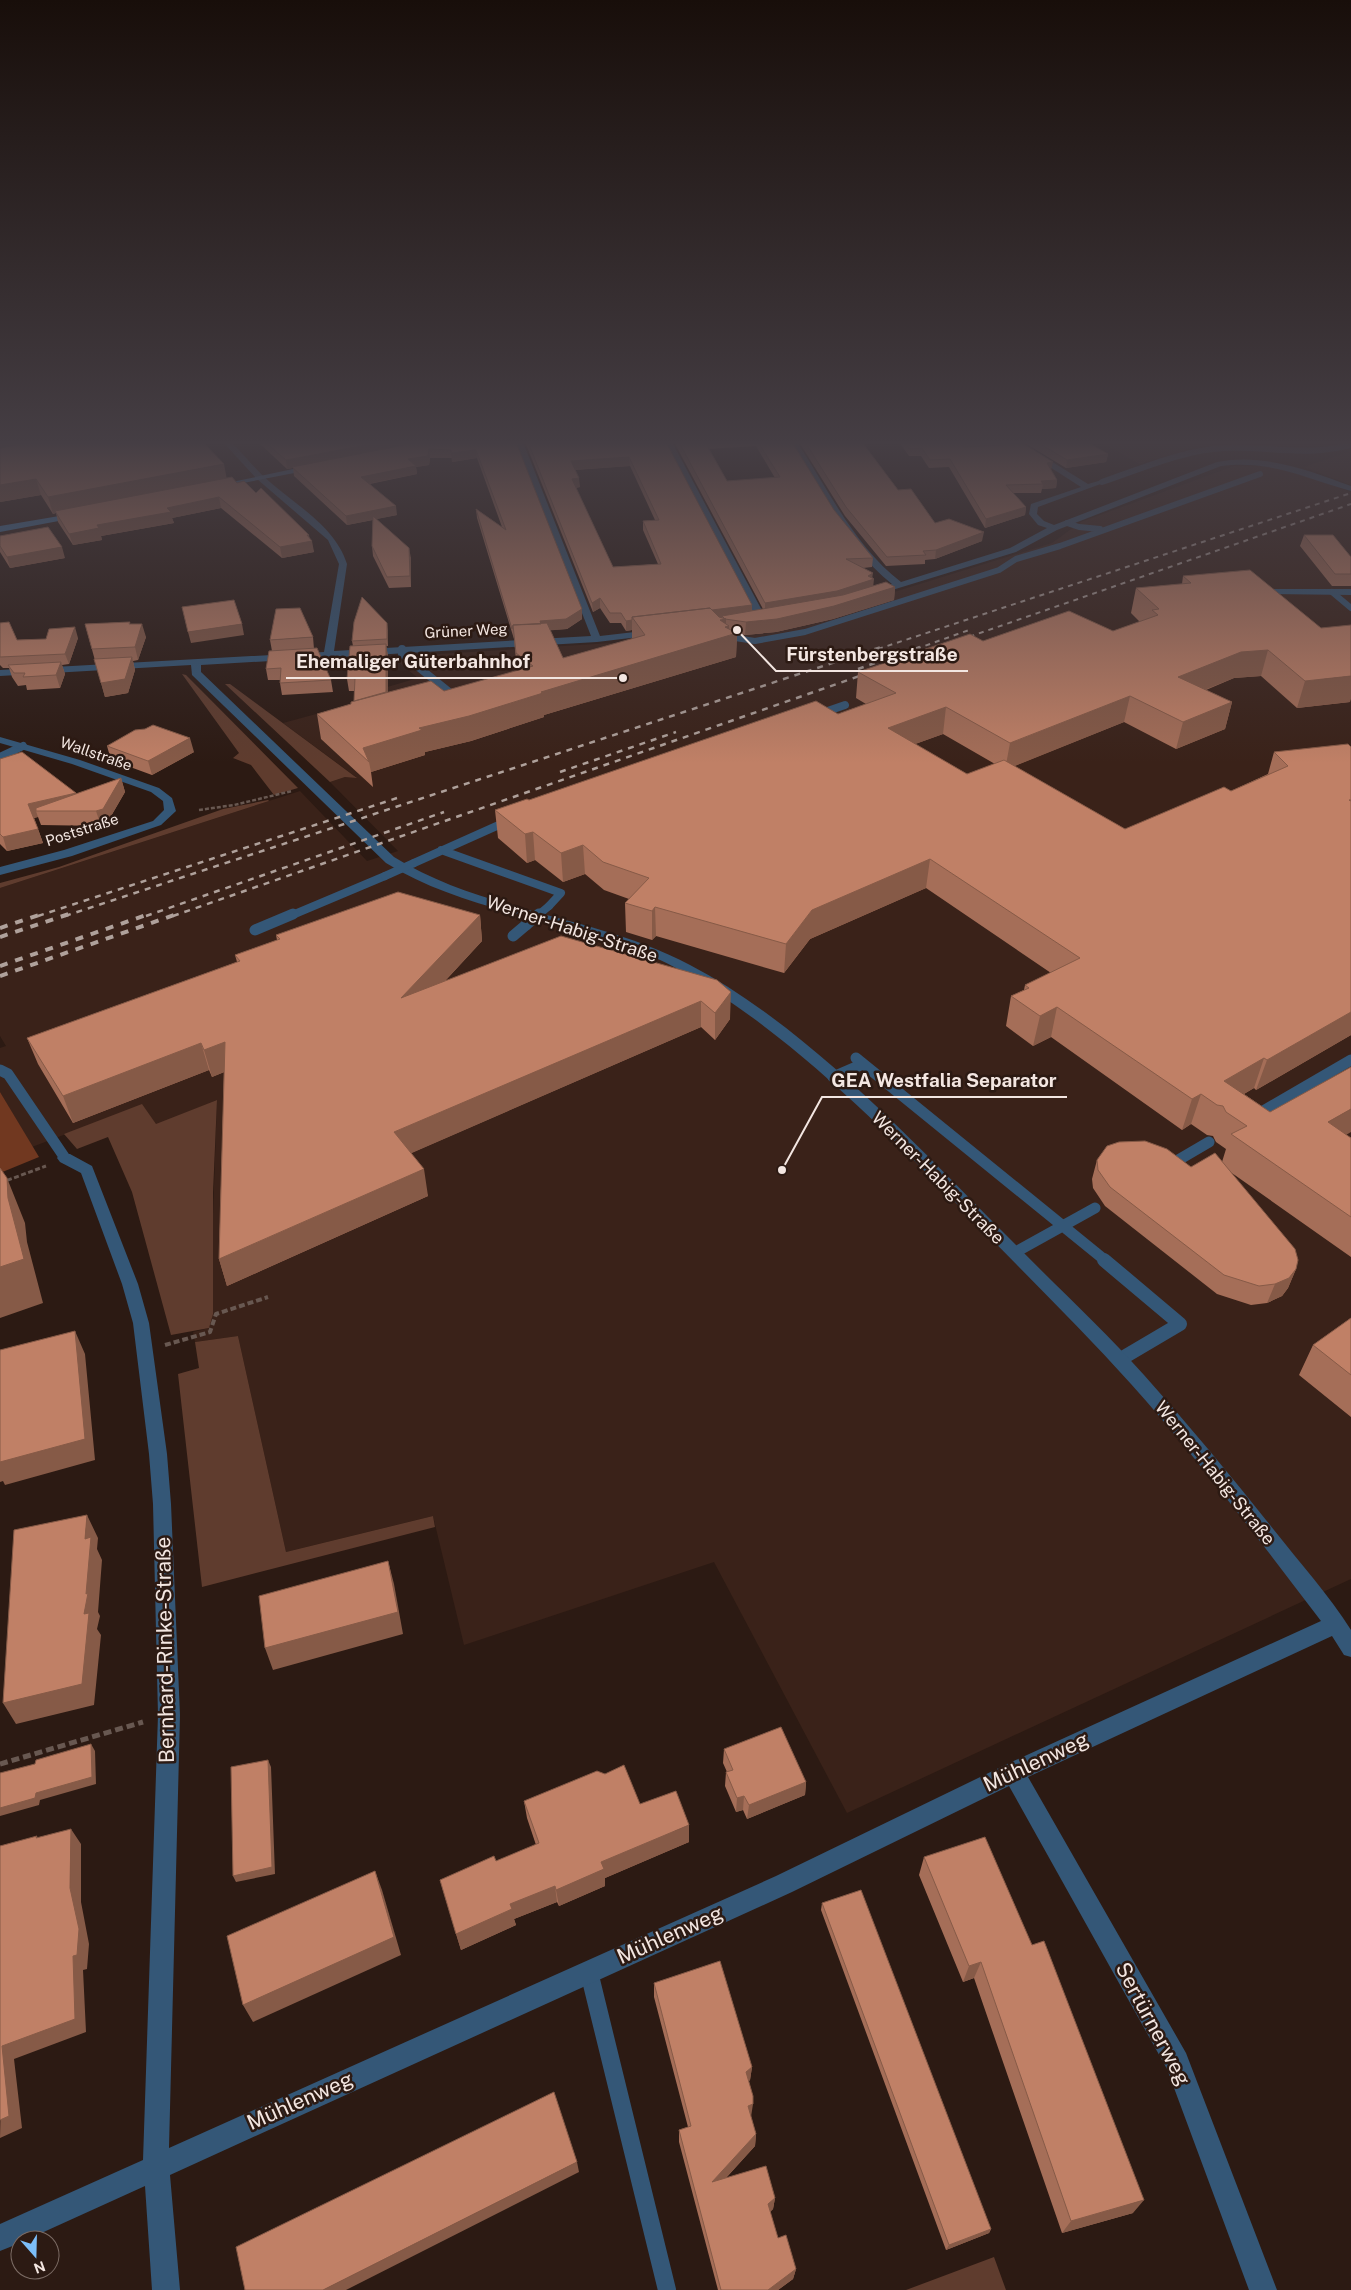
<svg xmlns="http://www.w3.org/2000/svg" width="1351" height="2290" font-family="'Public Sans',sans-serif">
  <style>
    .built { fill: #3a2219 }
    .green { fill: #5f3c2e }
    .forest { fill: #713820 }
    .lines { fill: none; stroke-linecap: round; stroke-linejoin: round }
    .path-far3 { stroke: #685851; stroke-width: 2.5; stroke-dasharray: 4 2; stroke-linecap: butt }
    .path-far2 { stroke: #685851; stroke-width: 3; stroke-dasharray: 5 2.5; stroke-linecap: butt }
    .path-far1 { stroke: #685851; stroke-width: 4; stroke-dasharray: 6 3; stroke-linecap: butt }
    .path { stroke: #685851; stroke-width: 5; stroke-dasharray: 8 4; stroke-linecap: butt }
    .service-far4 { stroke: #345777; stroke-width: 6 }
    .service-far3 { stroke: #345777; stroke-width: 8 }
    .service-far2 { stroke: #345777; stroke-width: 11 }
    .service-far1 { stroke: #345777; stroke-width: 14 }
    .service { stroke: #345777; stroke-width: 18 }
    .minor { fill: #345777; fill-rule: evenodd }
    .secondary { fill: #3b76a9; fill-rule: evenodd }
    .rail-far2 { stroke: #afa19b; stroke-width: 2; stroke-dasharray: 5 5; stroke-linecap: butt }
    .rail-far1 { stroke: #afa19b; stroke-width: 2.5; stroke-dasharray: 6 6; stroke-linecap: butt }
    .rail { stroke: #afa19b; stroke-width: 4; stroke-dasharray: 8 8; stroke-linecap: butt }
    .service-bridge-far1 { stroke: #345777; stroke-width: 8 }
    .service-bridge { stroke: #345777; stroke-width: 11 }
    .wall { fill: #a56e58; fill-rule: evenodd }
    .shaded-wall { fill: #865a47 }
    .building { fill: #c08066; stroke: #865a47; fill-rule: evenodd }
    .labels { text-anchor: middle; stroke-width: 5; stroke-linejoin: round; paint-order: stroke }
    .far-street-label { font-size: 15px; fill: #f3e6e1; stroke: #2c1a13 }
    .street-label { font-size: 18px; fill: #f3e6e1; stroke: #2c1a13 }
    .near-street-label { font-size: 21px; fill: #f3e6e1; stroke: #2c1a13 }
    .leader { fill: none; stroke: #f3e6e1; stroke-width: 2 }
    .callout-dot { fill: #f3e6e1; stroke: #2c1a13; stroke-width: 2 }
    .callout-label { font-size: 19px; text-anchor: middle; font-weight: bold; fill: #f3e6e1; stroke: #2c1a13; stroke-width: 5; stroke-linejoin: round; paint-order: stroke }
  </style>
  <rect width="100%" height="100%" fill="#2c1a13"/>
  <path class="built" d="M1102 442H1351V485L1304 467 1348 452 1333 445 1291 449 1215 446 1194 448 1139 464Z
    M1234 466H1267L1296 472 1351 492V1579L847 1813 714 1562 464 1645 433 1516 286 1552 238 1336 195 1342 193 1332 209 1328 217 1100 156 1125 142 1105 32 1147 0 1092V1048L6 1046 0 1036V888L300 791 367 861 398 851 330 782 345 777H356L283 723 375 698 370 692 418 678 392 657 675 639 820 615 1052 543 1081 522Z"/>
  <path class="green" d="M182 674 186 675 298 788 274 795 251 765 233 758 239 753Z
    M225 684H230L357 778 345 777 330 782Z
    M268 800 269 801 0 888V883L59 867 223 809Z
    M217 1100 213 1193V1314L209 1328 171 1335 132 1192 108 1137 77 1149 64 1134 142 1104 156 1124Z
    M238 1336 286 1552 433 1516 435 1527 202 1587 178 1374 199 1368 195 1342Z
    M994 2257 1006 2290H906Z"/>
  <path class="forest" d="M0 1092 39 1157 0 1173Z"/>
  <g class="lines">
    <path class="path-far3" d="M199 810 234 805 292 791"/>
    <path class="path-far2" d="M0 1183 46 1166"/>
    <path class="path-far1" d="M165 1345 210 1332 216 1314 268 1297"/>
    <path class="path" d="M0 1764 143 1722"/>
    <path class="service-far4" d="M1102 482C1141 469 1183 450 1224 448 1268 446 1307 457 1351 445
      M1067 523 1079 527 1100 529
      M1332 592 1351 608
      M722 636 755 641 805 632 999 570 1016 559 1060 546 1260 474"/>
    <path class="service-far3" d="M402 649V654L458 699
      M816 715 845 705
      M0 757 23 746
      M441 850 561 893 549 906
      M414 863 510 820
      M290 916 385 876"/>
    <path class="service-far2" d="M255 930 293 914
      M513 936 526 925
      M856 1058 1106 1261
      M0 1070 8 1074 65 1158
      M833 1077 863 1064
      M1253 1117 1351 1060
      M1168 1166 1209 1142
      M1014 1253 1095 1208"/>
    <path class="service-far1" d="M1104 1260 1180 1324 1119 1360"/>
    <path class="service" d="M589 1972 667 2290"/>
    <path class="minor" d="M223 442H231C242 453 252 465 263 476 292 503 335 525 347 564L334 651 591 636 515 442H523L600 636 652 630 655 631V635L597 642 201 665V672L394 857C484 913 597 915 690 965 808 1027 917 1146 1011 1240 1055 1285 1102 1328 1144 1375 1189 1425 1232 1477 1274 1530 1300 1563 1329 1595 1351 1630V1657L1344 1655 1332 1636 1028 1777 1186 2053 1277 2290H1249L1167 2069 1009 1786 792 1892 170 2175 180 2290H152L145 2186 26 2240H20V2243L0 2251V2224L143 2160 158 1715 153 1504 149 1454 133 1323 122 1284 81 1173 60 1162 57 1158 60 1154H70L92 1166 138 1284 149 1323 167 1454 171 1504 180 1715 169 2148 776 1876 1005 1765 1321 1621C1260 1541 1199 1460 1131 1384 1079 1326 1022 1271 968 1215 882 1127 793 1037 687 974 594 919 478 920 386 863L192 675 191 665 0 676V670L324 652 339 564 328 540 257 479Z
      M401 442H410L418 448 411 450Z
      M664 442H672L766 618 764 620 756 618Z
      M789 442H797C828 489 855 547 901 582L1010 548 1047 528 1038 525 1029 514 1031 504 1081 487 1011 442H1020L1088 484 1102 480 1106 482 1038 507 1037 514 1044 521 1054 525 1217 462C1263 453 1308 470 1351 486V491C1304 478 1272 460 1221 466L1057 530 1016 552 876 595 873 594V590L892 584C847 549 820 490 789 442Z
      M1263 589H1351V595L1260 594V590Z
      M0 737 80 760 159 788 172 798 176 811 161 825 72 856 0 875V867L64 850 153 821 164 810 163 801 151 792 72 764 0 743Z"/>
    <path class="secondary" d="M312 465 316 467 315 469 217 488 213 486Z
      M77 513H80V517L0 532V526Z"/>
    <path class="rail-far2" d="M960 640 1351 504
      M878 649 1351 493
      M916 649 969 630"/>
    <path class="rail-far1" d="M858 669 920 647
      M560 772 676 732
      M38 916 397 798
      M65 916 881 647
      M146 916 444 812
      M173 916 871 672"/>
    <path class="rail" d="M0 928 42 914
      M0 937 69 914
      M0 966 149 914
      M0 976 177 914"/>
    <path class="service-bridge-far1" d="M385 876 414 863
      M537 916 549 906"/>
    <path class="service-bridge" d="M526 925 539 914"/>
  </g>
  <path class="wall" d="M0 442 227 478 256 493 309 538 314 552 282 558 221 508 172 518 174 523 101 536 102 540 73 545 58 522 56 513 53 514 41 495 0 502Z
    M258 442H403L404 445 414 443 413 442H516L582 619 567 629 550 630 563 658 632 639V630L626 631 621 623H610L600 608 593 612 525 442H666L752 611 763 609 674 442H792L834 510 873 558 872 567 863 568 873 578V586L895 587 894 600 833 619 776 632 745 635 737 634 736 657 544 715V717L471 741 425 752V755L371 772 373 787 321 739 317 714 351 704 354 702V691H349L347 679 353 646 352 641 388 630V646H386L388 656V692L444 691 517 671 514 639 477 518 476 509 502 527 477 458 452 462V458H430L429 465 416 467 417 474 370 484 397 515 376 519 411 558V587L389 588 373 556 372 546 373 520 347 525 294 476 293 468 287 469ZM756 446 775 478 727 481 709 449ZM630 466 655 520 643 521V530L658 564 613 567 576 488 580 487 575 470Z
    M799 442H862L898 490 935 523 982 541 935 559 925 560V564L886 566 845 516Z
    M899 442H1011V444L1051 470 1057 480 1056 488 1042 489 1041 493H1013L1026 507 1025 515 985 528 949 467 929 468 921 456H909Z
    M1023 442H1087L1108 454 1106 462 1066 468Z
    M1304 535 1351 557V586H1332L1300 546Z
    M0 536 65 558 10 568 0 552Z
    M1183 576 1350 702 1297 708 1261 676 1234 678 1206 690 1232 702 1225 729 1176 749 1124 722 1014 766 1125 829 1231 791 1268 774 1274 752 1351 747V1035L1256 1090 1254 1088 1244 1094 1270 1112 1346 1135 1351 1138V1257L1229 1171 1296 1269 1288 1288 1282 1296 1267 1303 1251 1305 1217 1294 1105 1206 1093 1188 1092 1179 1097 1160 1191 1167 1222 1162 1226 1149 1216 1142 1213 1136 1207 1135 1191 1124 1182 1130 1051 1037 1033 1046 1006 1026 1011 996 1024 990 1025 985 1051 973 926 888 810 939 784 973 656 936 652 940 626 932 625 903 629 899 604 890 585 874 563 882 535 860 527 863 498 838 495 810 838 714 866 704 856 698 858 672 983 641 1113 631 1140 622 1131 613 1136 588 1182 584ZM943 734 995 764 967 774 915 744Z
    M130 622V624L146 637 138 660 133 661 135 670 128 693 105 697 85 624Z
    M0 623 17 640 78 638 69 664 62 665 65 674 60 688 27 690 26 685 18 686 12 677 9 668H3L0 665Z
    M313 637 314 649 331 680 333 692 282 695 280 683V680H268L266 669 272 651 270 640Z
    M107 746 194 752 152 775 111 760Z
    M0 759 76 794 121 778 125 792 107 823 101 826 41 825 38 817 34 818 43 843 7 851 0 844Z
    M480 915 482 941 446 980H717L730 1019 715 1040 701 1027 411 1153 428 1196 227 1286 219 1259 224 1072 212 1077 209 1070 73 1123 38 1064 27 1038 237 962 235 955 277 940 276 935Z
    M1351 1318V1417L1299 1375 1313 1345Z
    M724 1749 806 1782 805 1795 747 1819 743 1810 736 1812 725 1786 726 1772H727L723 1763Z
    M524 1801 640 1804 689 1842 605 1878V1886L559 1906 557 1902 514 1919 516 1925 461 1950 440 1880 496 1861 536 1845 527 1818Z
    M924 1857 1133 2213 1062 2233 974 1978 963 1982 919 1875Z
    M822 1903 991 2229 989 2233 946 2250 821 1910Z
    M654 1983 752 2067 750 2080 749 2081 751 2117 756 2134 755 2146 726 2178 775 2198 773 2209 770 2212 778 2238 796 2269 793 2279 778 2290H718L679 2142V2130L688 2127 654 1997Z"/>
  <path class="shaded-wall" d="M0 442H87L0 458Z
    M383 442H403L404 447 287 469 286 460Z
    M429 449 430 458 429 465 416 467 417 474 362 485 361 477 408 459Z
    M476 450 477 458 452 462 451 453Z
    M1108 454 1106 462 1066 468 1067 460Z
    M629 457 630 466 571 470V461Z
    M1053 462 1051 470 1047 463Z
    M224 464 227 480 55 511 56 513 53 514 48 497Z
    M579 478 580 487 572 488V479Z
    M36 479 41 495 0 502V485Z
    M1057 480 1056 488 1042 489 1043 484 1041 481Z
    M219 497 221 508 172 518 174 523 101 536 102 540 73 545 69 534 97 525 167 508Z
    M396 506 397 515 347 525 346 516Z
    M1026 507 1025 515 985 528 986 519Z
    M984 532 982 541 935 559 936 550Z
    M307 535H309L310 541H312L314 552 282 558 280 547Z
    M62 547 65 558 10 568 7 557Z
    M409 548 411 558V587L410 576Z
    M873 573 872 579H874L873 588 765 613V603L868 576Z
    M895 587 894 600 833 619 776 632 745 635 746 622Z
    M600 598V608L593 612 592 603Z
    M752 605V614L722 616V618L634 620Z
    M582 609V619L567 629 543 631 540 621Z
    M726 619V627L729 626V636L737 633 736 657 544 715V717L471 741 425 752V755L371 772 369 762 363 748 419 728 541 692 720 620Z
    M632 620V630L626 631V621Z
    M387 623 388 630V646L387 639Z
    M142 624 146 637 138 660 135 647Z
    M242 624 244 635 191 643 188 632Z
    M75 627 78 638 69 664 65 654Z
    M386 644 388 656V705L355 714Z
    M1268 650 1261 676 1234 678 1172 703 1178 677 1241 652Z
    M132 657 135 670 128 693 105 697 101 683Z
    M61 662 65 674 60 688 56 675Z
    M1351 676V699L1350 702 1297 708 1305 681Z
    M1130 696 1124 722 1005 770 1010 743Z
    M1232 702 1225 729 1176 749 1183 722Z
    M946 707 943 734 885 755 888 728Z
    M190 738 194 752 152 775 148 761Z
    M121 778 125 792 107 823 101 826 96 811Z
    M76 793 80 807 36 811 38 817 32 818 28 804Z
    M38 829 43 843 7 851 3 837Z
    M533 832 535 860 527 863 525 834Z
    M583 845 585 874 563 882 561 853Z
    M930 859 926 888 810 939 784 973 786 944 812 910Z
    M655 907 656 936 652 940V911Z
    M480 915 482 941 405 1024 401 998Z
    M731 992 730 1019 715 1040V1013Z
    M701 1001V1027L398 1159 394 1132Z
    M1057 1007 1051 1037 1033 1046 1040 1016Z
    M1351 1012V1035L1256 1090 1267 1060Z
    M225 1042 232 1069 212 1077 204 1050Z
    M201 1043 209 1070 73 1123 63 1096Z
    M1264 1058 1254 1088 1223 1106 1224 1081Z
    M1201 1094 1191 1124 1182 1130 1192 1099Z
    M1351 1109V1132L1316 1153 1328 1122Z
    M424 1169 428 1196 227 1286 219 1259Z
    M7 1178 25 1223 27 1242 43 1303 0 1318V1267L8 1198Z
    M1296 1269 1288 1288 1282 1296 1267 1303 1275 1284Z
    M75 1331 85 1354 95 1460 5 1485 3 1481 0 1482V1462Z
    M87 1515 98 1538 97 1549 102 1560 98 1612 100 1616 97 1629 101 1635 94 1705 16 1724 3 1703 84 1614 86 1594 85 1539Z
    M388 1561 394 1584 403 1634 273 1670 265 1648Z
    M91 1744 95 1751 96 1784 40 1800 39 1805 0 1816V1808L36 1793Z
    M268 1760 271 1767 275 1874 236 1882 233 1876Z
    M806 1782 805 1795 747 1819 749 1805Z
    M744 1796 743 1810 736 1812 737 1798Z
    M689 1825V1842L605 1878V1886L559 1906 556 1890 601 1862Z
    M71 1829 81 1844V1902L89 1944 87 1969 83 1970 86 2032 14 2059 22 2128 0 2138 2 2046 70 1888Z
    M375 1871 382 1890 401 1955 253 2022 243 2005Z
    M555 1886 557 1902 514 1919 516 1925 461 1950 456 1934 510 1904Z
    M981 1962 974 1978 963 1982 969 1966Z
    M752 2067 750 2080 744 2084 746 2072Z
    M753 2104 751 2117 746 2119 748 2106Z
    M756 2134 755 2146 712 2193V2182Z
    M577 2162 579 2172 346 2290H323Z
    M775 2198 773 2209 766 2215 768 2204Z
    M1144 2200 1133 2213 1062 2233 1071 2221Z
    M991 2229 989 2233 946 2250 949 2245Z
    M796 2269 793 2279 778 2290H768Z"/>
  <path class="building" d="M32 442H203L224 464 48 497 36 479 0 485V448Z
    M265 442H383L286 460Z
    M419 442H516L582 609 566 619 540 621 541 624 513 625 512 629 476 509 506 530 476 450 451 453V450L429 449 428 456 408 459 416 466 361 477 396 506 346 516 292 467Z
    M528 442H666L752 605 712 610 710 608 632 617V620L626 621 621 613H610L600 598 592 603ZM629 457 659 520 643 521 661 564 613 567 572 479 579 478 571 461Z
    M679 442H705L727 481 780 477 758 442H792L834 510 873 558 846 559 873 573 868 576 874 579 837 591 765 603Z
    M805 442H862L898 490 911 489 935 523 949 519 984 532 936 550 923 551 926 555 887 557 846 507Z
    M905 442H963L964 447 1024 444 1053 462 1047 463 1057 480 1041 481 1043 484 1006 485 1026 507 986 519 950 459 930 460 922 448 910 449Z
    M1037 442H1087L1108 454 1067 460Z
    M232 477 237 483 244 481 256 493 261 488 309 535H307L312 541 280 547 219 497 167 508 171 512 97 525 99 528 69 534 55 511Z
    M373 516 409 548 410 576 387 577 372 546Z
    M48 527 62 547 7 557 0 546V536Z
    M1304 535H1333L1351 557V574H1335Z
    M1250 570 1321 628 1351 625V676L1305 681 1268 650 1241 652 1178 677 1232 702 1183 722 1130 696 1010 743 946 707 888 728 967 774 1004 760 1125 829 1224 787 1231 791 1288 766 1274 752 1348 744 1351 747V800H1349L1351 801V1012L1267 1060 1264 1058 1224 1081 1270 1112 1351 1067V1109L1328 1122 1351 1138V1217L1231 1134 1247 1126 1226 1112 1223 1106 1217 1105 1201 1094 1192 1099 1057 1007 1040 1016 1011 996 1029 988 1025 985 1080 958 930 859 812 910 786 944 655 907 652 911 625 903 649 878 603 862 583 845 561 853 533 832 525 834 495 810 527 799 529 800 816 701 838 714 896 693 858 672 970 634 983 641 1069 611 1113 631 1158 615 1152 610 1159 609 1136 588 1191 583 1183 576Z
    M886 582 895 587 834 606 777 619 746 622 725 619 722 616 843 595Z
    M362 597 387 623V639L352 641 354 622Z
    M234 600 242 624 188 632 182 607Z
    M300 608 313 637 270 640 276 609Z
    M710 608 719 617 726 619 720 620 729 626 725 627 737 633 541 692 543 693 469 716 419 728 422 730 363 748 369 762 317 714 351 704V702L431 681 444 691 533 666 516 653 513 625 547 623 563 658 645 635 632 617Z
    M9 622 17 640 46 639 49 629 75 627 65 654 0 657V623Z
    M130 622 129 624H142L135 647 92 649 85 624Z
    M386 644V692L354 701 355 678 347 679 350 646Z
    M317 648 331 680 280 683 281 668 266 669 269 651Z
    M132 657 125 679 101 683 94 659Z
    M61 662 56 675 23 677 25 673H14L8 665Z
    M153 725 190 738 148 761 107 746 135 730 145 729Z
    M22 752 76 793 28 804 38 829 3 837 0 834V759Z
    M121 778 103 809 96 811H36V808Z
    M398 892 480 915 401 998 561 936 717 980 731 992 715 1013 701 1001 394 1132 424 1169 219 1259 225 1042 204 1050 201 1043 63 1096 27 1038 240 961 235 955 280 939 276 935Z
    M1145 1141 1167 1149 1191 1167 1215 1153 1295 1249 1298 1260 1296 1269 1289 1278 1275 1284 1259 1286 1224 1275 1110 1187 1098 1170 1097 1160 1107 1146 1119 1142Z
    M0 1168 7 1178 8 1198 24 1259 0 1267Z
    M1351 1318V1375L1313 1345Z
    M75 1331 85 1439 0 1462V1350Z
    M87 1515 85 1539 91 1537 86 1594 88 1593 84 1614 89 1613 82 1684 3 1703 14 1530Z
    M388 1561 398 1612 265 1648 259 1596Z
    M781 1727 806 1782 749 1805 744 1796 737 1798 726 1772 733 1770 724 1749Z
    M91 1744 92 1777 36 1793 35 1798 0 1808V1773L35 1764 36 1760Z
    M268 1760 272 1867 233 1876 231 1767Z
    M624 1765 640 1804 676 1791 689 1825 601 1862 604 1869 556 1890 555 1886 510 1904 512 1909 456 1934 440 1880 494 1856 496 1861 539 1843 524 1801 597 1771 605 1774Z
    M71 1829 70 1888 79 1929 77 1955 73 1956 75 2019 2 2046 9 2116 0 2120V1846L37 1836 36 1838Z
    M985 1837 1032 1945 1044 1941 1144 2200 1071 2221 981 1962 969 1966 924 1857Z
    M375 1871 394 1937 243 2005 227 1936Z
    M861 1890 991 2229 949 2245 822 1903Z
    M720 1961 752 2067 746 2072 753 2096V2104L748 2106 756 2134 712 2182 766 2166 775 2198 768 2204 778 2238 786 2235 796 2269 768 2290H721L679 2130 691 2126 654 1983Z
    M554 2092 577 2162 323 2290H245L236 2247Z"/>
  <linearGradient id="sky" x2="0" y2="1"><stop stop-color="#180e0a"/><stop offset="0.58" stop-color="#453e44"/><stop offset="1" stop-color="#453e44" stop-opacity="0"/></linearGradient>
  <rect width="1351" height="763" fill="url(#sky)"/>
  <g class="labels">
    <g class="far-street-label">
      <text transform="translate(466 631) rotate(-3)" y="5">Grüner Weg</text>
      <text transform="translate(96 754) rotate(19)" y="5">Wallstraße</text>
      <text transform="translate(82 830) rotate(-18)" y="5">Poststraße</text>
    </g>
    <g class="street-label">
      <text transform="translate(572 929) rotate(18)" y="6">Werner-Habig-Straße</text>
      <text transform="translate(938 1178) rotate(45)" y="6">Werner-Habig-Straße</text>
      <text transform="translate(1215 1473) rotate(51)" y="6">Werner-Habig-Straße</text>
    </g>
    <g class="near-street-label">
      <text transform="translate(165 1650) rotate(-91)" y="7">Bernhard-Rinke-Straße</text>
      <text transform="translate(1036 1762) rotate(-25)" y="7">Mühlenweg</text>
      <text transform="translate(670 1935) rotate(-24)" y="7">Mühlenweg</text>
      <text transform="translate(1153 2024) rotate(62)" y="7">Sertürnerweg</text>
      <text transform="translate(300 2101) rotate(-24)" y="7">Mühlenweg</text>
    </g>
  </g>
  <path class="leader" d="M737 630L776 671H968M623 678L540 678H286M782 1170L822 1097H1067"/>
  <g class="callout-dot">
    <circle cx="737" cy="630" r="5"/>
    <circle cx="623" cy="678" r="5"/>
    <circle cx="782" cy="1170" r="5"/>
  </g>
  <g class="callout-label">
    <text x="872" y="661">Fürstenbergstraße</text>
    <text x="413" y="668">Ehemaliger Güterbahnhof</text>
    <text x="944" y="1087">GEA Westfalia Separator</text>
  </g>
  <g transform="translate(35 2255) rotate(160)"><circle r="24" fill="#2c1a13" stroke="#7c6c65"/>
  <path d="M0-4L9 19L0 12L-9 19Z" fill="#7cbef9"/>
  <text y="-8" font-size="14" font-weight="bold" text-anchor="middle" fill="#f3e6e1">N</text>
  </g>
</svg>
